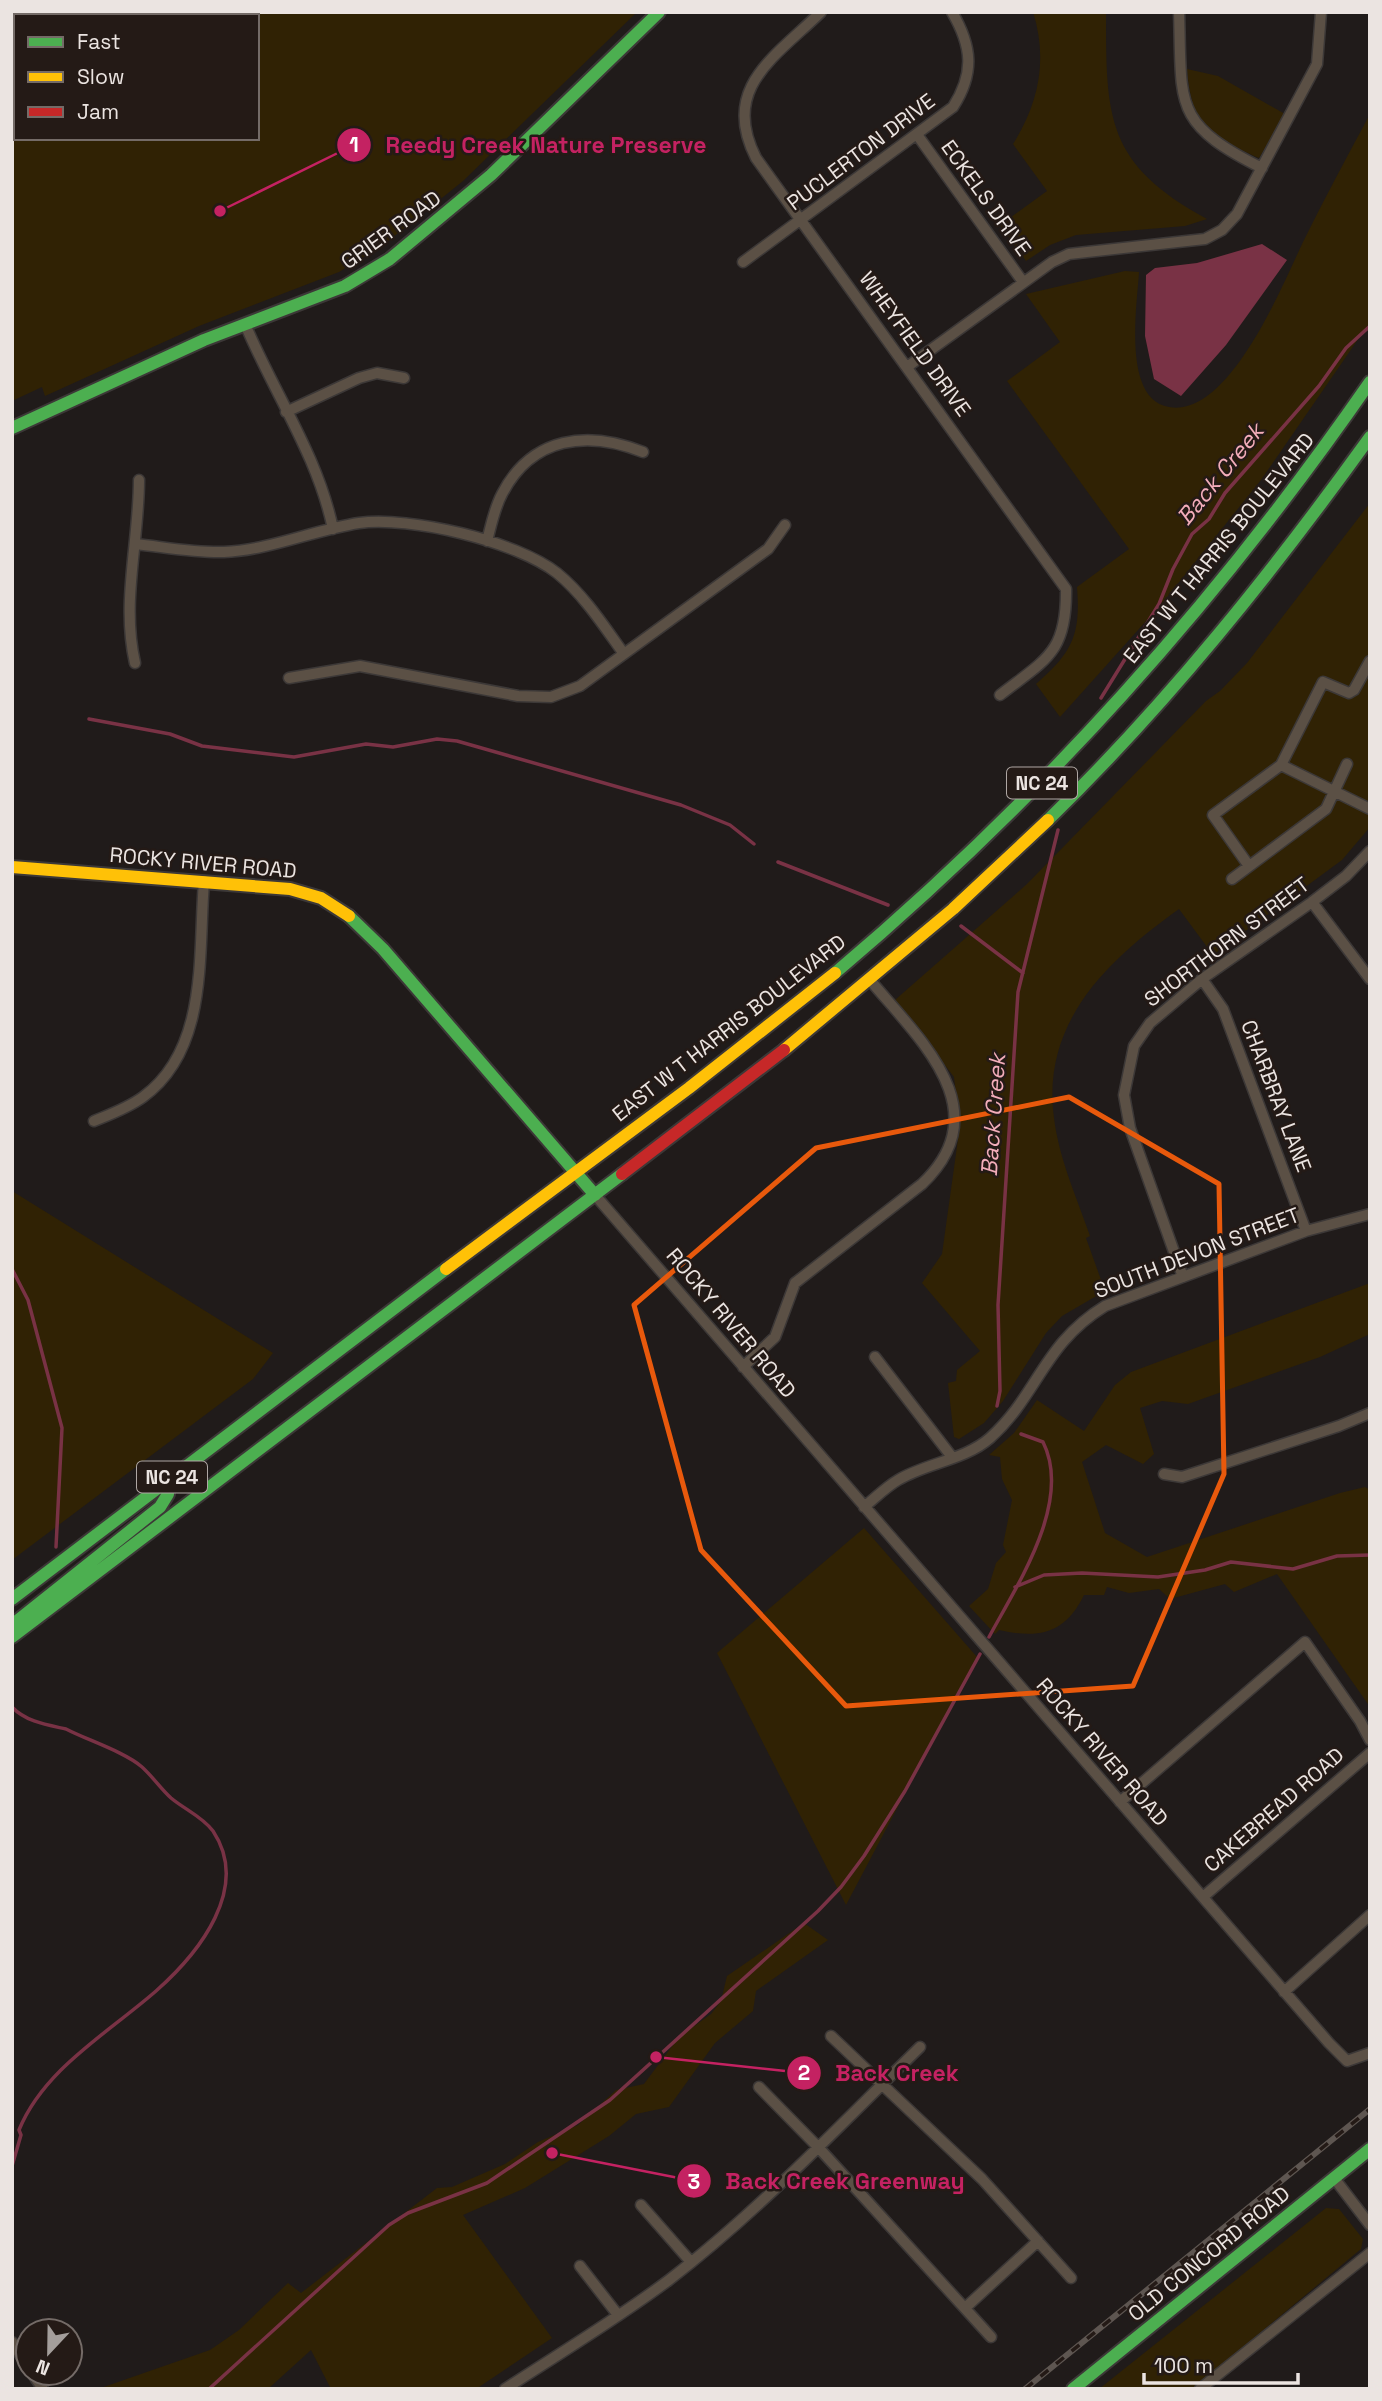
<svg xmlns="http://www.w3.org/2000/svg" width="1382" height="2401" font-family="'Space Grotesk',sans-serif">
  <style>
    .green { fill: #302204; fill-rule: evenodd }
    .water { fill: #793245 }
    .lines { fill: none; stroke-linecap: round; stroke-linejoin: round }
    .stream { stroke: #793245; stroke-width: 3.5 }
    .street-casing { stroke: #3c3837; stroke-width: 13 }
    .fast-casing { stroke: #3c3837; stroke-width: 16 }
    .slow-casing { stroke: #3c3837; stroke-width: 16 }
    .jam-casing { stroke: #3c3837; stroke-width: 16 }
    .street { stroke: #5b5045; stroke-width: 10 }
    .fast { stroke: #4caf50; stroke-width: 12 }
    .slow { stroke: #ffc107; stroke-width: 12 }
    .jam { stroke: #c62828; stroke-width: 12 }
    .rail-casing { stroke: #5e5651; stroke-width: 6 }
    .rail { stroke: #241a16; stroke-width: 3.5; stroke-dasharray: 10; stroke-linecap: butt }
    .marked { fill: none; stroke: #e8590c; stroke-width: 5; stroke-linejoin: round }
    .labels { text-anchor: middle; stroke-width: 5; stroke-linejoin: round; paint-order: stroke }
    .shield { fill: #241a16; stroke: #afa7a4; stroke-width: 2 }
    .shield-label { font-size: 19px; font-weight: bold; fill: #ebe4e1 }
    .street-label { font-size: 21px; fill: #ebe4e1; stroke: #241a16 }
    .water-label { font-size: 23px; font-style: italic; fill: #f3adba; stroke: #241a16 }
    .leader { fill: none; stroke: #c42262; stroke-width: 2.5 }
    .callout-dot { fill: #c42262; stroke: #241a16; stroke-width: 2.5 }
    .mark-label { font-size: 21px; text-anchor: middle; font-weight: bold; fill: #fff }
    .callout-label { font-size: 23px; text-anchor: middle; font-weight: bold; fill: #c42262; stroke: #241a16; stroke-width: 5; stroke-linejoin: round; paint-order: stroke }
  </style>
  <rect width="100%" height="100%" fill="#201b1a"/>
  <path class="green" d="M12 12H637L463 181 382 246 339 272 199 326 45 396 42 387 12 401ZM16 16H257V138H16Z
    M1033 12H1106C1106 118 1106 164 1207 219L1185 226 1076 235 1050 245 1026 261 1000 225 1047 191 1013 144C1039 103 1048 59 1033 12Z
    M1187 69 1218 76 1285 114 1259 158C1208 135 1192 127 1187 69Z
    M1370 114V322L1261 480 1164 601 1060 717 1036 684C1072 653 1081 635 1077 587L1129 549 1007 381 1060 342 1026 294 1125 271 1139 272C1137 306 1122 399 1169 407 1229 418 1282 286 1303 242 1324 199 1347 157 1370 114Z
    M1370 503V827L1342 860 1213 955 1179 909C1108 960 1041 1022 1054 1118 1059 1159 1077 1198 1090 1236L1086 1238 1105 1291 1062 1316 1046 1333 1003 1401 984 1423 959 1439 954 1437 948 1383 956 1381 957 1370 980 1351 922 1283 942 1254 960 1125 954 1077 895 1000 1027 884 1206 701 1220 691 1247 663Z
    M12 1191 273 1353 253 1379 12 1560Z
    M1370 1283V1334L1320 1357 1188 1404 1162 1401 1140 1408 1154 1454 1143 1464 1106 1445 1082 1462 1105 1533 1147 1557 1340 1493 1365 1487 1370 1490V1707L1277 1574 1234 1592 1225 1584 1170 1599 1159 1589 1129 1593 1107 1587 1104 1595H1084C1065 1634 1039 1639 999 1630L995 1634 969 1606 988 1589 996 1563 1006 1552 1003 1545 1012 1500 1002 1479 1000 1457 989 1455 1014 1433 1037 1400 1084 1431 1115 1385 1131 1372Z
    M864 1528 977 1657 846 1905 717 1653Z
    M804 1923 828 1940 756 1991 753 2011 715 2043 669 2107 636 2114 609 2136 525 2188 463 2215 552 2338 476 2389H331L311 2350 268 2389H98L210 2350 239 2330 288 2283 301 2293 437 2188 452 2187 505 2164 538 2142 578 2125 616 2090 644 2084 679 2037 711 2014 721 2001 727 1976Z
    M1326 2208 1339 2209 1363 2239 1361 2249 1192 2389H1099Z"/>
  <path class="water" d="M1262 244 1287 260 1226 345 1181 396 1154 379 1145 336 1146 275 1155 268 1197 263Z"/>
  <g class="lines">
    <path class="stream" d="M1101 698 1159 604 1173 569 1192 534 1209 519 1225 493 1319 386 1346 348 1370 326
      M89 719 170 734 202 746 294 757 366 744 393 747 437 739 457 741 681 805 730 825 754 844
      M778 862 888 905
      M961 926 1023 973
      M12 1269 28 1300 62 1428 56 1547
      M997 1406 1000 1391 998 1305 1018 992 1058 830
      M1015 1587 1044 1575 1082 1573 1158 1577 1205 1570 1231 1562 1293 1569 1337 1556 1370 1555
      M989 1637C1017 1585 1073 1502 1043 1442L1021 1434
      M12 1707C26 1722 48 1725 66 1729 87 1740 125 1752 142 1767 153 1777 161 1789 171 1798 184 1809 203 1817 213 1831 251 1888 199 1953 156 1991 108 2033 44 2069 19 2130L21 2135 12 2166
      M209 2389 389 2225 408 2213 487 2183 610 2100 818 1911 841 1887 864 1856 905 1791 980 1654"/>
    <defs>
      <path id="street" d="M821 12C775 57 720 88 756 158L1066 589C1067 653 1046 659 1000 695
        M1179 12C1182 105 1172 123 1262 168
        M918 136 1023 282
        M743 262 953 107C975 73 972 46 952 12
        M245 324C274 393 318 456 333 529
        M907 367 1052 262 1069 254 1205 239 1222 230 1237 214 1317 64 1321 12
        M286 412 359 378 377 373 404 378
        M487 541C491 526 494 509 502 494 532 436 588 430 643 452
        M135 544C164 547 195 553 224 552 270 550 314 530 359 523 410 516 516 541 557 573 584 595 604 626 624 654
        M135 663C121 603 139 541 139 480
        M289 678 360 666 518 696 551 697 580 686 768 549 785 525
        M1281 765 1370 809
        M1249 866 1213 815 1281 765 1323 682 1349 693 1354 690 1370 661
        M1232 879 1326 809 1347 764
        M1312 902 1370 979
        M1202 979 1223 1009 1306 1231
        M94 1121C111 1114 128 1108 143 1097 209 1049 198 954 204 881
        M595 1195 1329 2043 1347 2061 1370 2053
        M1183 1277 1130 1128 1124 1095 1134 1046 1150 1023 1202 979 1312 902 1346 876 1370 851
        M875 1357 952 1457
        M743 1367 775 1337 795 1283 922 1184C1000 1110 919 1039 870 980
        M1164 1474 1182 1477 1339 1426 1370 1413
        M864 1507C875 1498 886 1487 898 1480 926 1463 965 1460 990 1438 1038 1395 1043 1344 1105 1306L1306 1231 1370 1214
        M1120 1802 1305 1642 1360 1721 1370 1740
        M1203 1897 1370 1753
        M1284 1992 1370 1915
        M831 2036 982 2179 1071 2278
        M759 2087 818 2147 991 2337
        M1334 2178 1370 2225
        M641 2205 691 2262
        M580 2266 618 2315
        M965 2308 1038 2241
        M12 2342 28 2367
        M32 2373 43 2389
        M505 2389C560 2353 617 2319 669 2280 760 2210 839 2126 920 2047
        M1200 2389 1370 2253"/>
      <path id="fast" d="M12 428 204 340 345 286 390 259 491 175 659 12
        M1048 820C1168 703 1272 573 1370 437
        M349 916 383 949 595 1195
        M835 973C1042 798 1216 604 1370 382
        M12 1599 446 1269
        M12 1625 160 1507 168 1494 164 1484
        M12 1637 622 1174
        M1073 2389 1370 2149"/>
      <path id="slow" d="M12 867 290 889 321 898 349 916
        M784 1050 953 909 1048 820
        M446 1269 689 1088 835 973"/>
      <path id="jam" d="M622 1174 784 1050"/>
    </defs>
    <use href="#street" class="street-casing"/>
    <use href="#fast" class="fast-casing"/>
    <use href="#slow" class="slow-casing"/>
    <use href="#jam" class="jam-casing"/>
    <use href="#street" class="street"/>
    <use href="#fast" class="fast"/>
    <use href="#slow" class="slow"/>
    <use href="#jam" class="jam"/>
    <defs>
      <path id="rail" d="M1025 2389 1370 2109"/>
    </defs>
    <use href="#rail" class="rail-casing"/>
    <use href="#rail" class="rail"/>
  </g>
  <path class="marked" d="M1069 1097 1219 1184 1224 1474 1133 1686 846 1706 701 1550 634 1305 816 1148Z"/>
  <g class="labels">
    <g class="shield">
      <rect x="1007" y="767.5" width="70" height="31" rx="5"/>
      <rect x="137" y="1461.5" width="70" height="31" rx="5"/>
    </g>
    <g class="shield-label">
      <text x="1042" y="790">NC 24</text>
      <text x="172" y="1484">NC 24</text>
    </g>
    <g class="street-label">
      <text transform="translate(861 152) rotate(-37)" y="7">PUCLERTON DRIVE</text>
      <text transform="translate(986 198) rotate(54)" y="7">ECKELS DRIVE</text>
      <text transform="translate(391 230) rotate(-36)" y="7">GRIER ROAD</text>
      <text transform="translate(915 344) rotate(54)" y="7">WHEYFIELD DRIVE</text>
      <text transform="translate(1219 548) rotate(-51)" y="7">EAST W T HARRIS BOULEVARD</text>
      <text transform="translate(203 863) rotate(5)" y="7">ROCKY RIVER ROAD</text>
      <text transform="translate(1227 942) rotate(-37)" y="7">SHORTHORN STREET</text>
      <text transform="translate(729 1028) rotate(-38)" y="7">EAST W T HARRIS BOULEVARD</text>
      <text transform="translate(1276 1096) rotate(69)" y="7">CHARBRAY LANE</text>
      <text transform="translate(1197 1253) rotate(-21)" y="7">SOUTH DEVON STREET</text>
      <text transform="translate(731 1323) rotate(50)" y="7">ROCKY RIVER ROAD</text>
      <text transform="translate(1102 1752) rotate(49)" y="7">ROCKY RIVER ROAD</text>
      <text transform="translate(1274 1810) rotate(-41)" y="7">CAKEBREAD ROAD</text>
      <text transform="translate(1209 2254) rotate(-39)" y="7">OLD CONCORD ROAD</text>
    </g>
    <g class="water-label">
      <text transform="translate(1220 474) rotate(-51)" y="8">Back Creek</text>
      <text transform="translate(993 1115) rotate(-86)" y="8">Back Creek</text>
    </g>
  </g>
  <path class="leader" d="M220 211L354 145M656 2057L804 2073M552 2153L694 2181"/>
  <g class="callout-dot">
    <circle cx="220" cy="211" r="7"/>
    <circle cx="656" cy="2057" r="7"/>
    <circle cx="552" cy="2153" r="7"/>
    <circle cx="354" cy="145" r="18"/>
    <circle cx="804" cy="2073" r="18"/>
    <circle cx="694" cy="2181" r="18"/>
  </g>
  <g class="mark-label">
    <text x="354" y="152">1</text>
    <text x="804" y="2080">2</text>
    <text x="694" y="2189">3</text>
  </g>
  <g class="callout-label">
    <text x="546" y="153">Reedy Creek Nature Preserve</text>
    <text x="897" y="2081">Back Creek</text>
    <text x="845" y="2189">Back Creek Greenway</text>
  </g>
  <rect width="1382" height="2401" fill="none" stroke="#ebe4e1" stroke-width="28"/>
  <rect x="14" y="14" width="245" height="126" fill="#241a16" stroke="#746b67" stroke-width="2"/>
  <rect x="28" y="37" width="35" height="10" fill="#4caf50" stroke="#746b67" stroke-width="2"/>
  <text x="77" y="49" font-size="21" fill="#ebe4e1">Fast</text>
  <rect x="28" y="72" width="35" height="10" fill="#ffc107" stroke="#746b67" stroke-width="2"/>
  <text x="77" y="84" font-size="21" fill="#ebe4e1">Slow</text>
  <rect x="28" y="107" width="35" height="10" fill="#c62828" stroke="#746b67" stroke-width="2"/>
  <text x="77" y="119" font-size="21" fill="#ebe4e1">Jam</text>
  <g transform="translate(49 2352) rotate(202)"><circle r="33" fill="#241a16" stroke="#746b67" stroke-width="2"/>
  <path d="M0-5L12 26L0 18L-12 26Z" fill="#a49e9b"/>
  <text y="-10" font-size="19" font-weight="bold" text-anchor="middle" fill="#ebe4e1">N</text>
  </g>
  <path d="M1144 2373v10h154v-10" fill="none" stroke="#ebe4e1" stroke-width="3.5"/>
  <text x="1154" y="2373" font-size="21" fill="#ebe4e1" stroke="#241a16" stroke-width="5" paint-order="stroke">100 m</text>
</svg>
